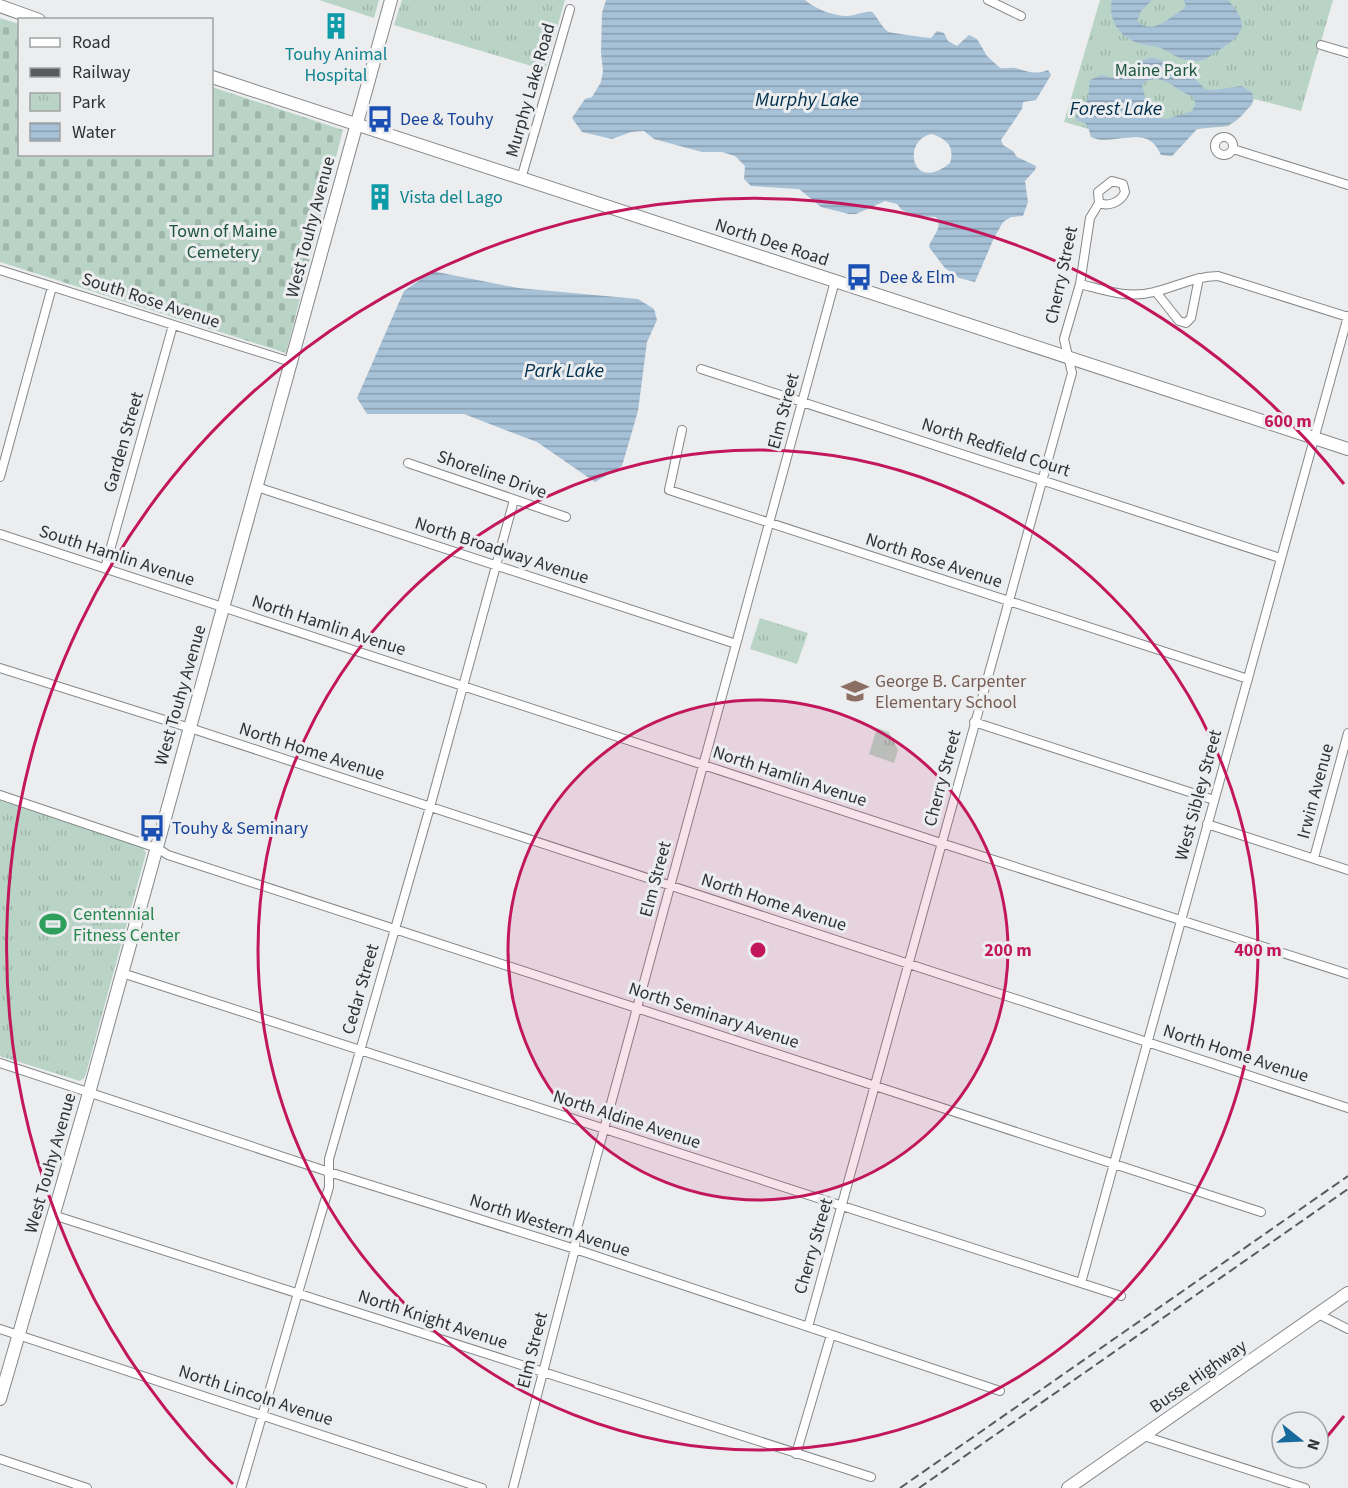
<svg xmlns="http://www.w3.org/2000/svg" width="1348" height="1488" font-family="'Source Sans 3',sans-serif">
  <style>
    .cemetery { fill: url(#cemetery-stones) }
    .park { fill: url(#park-tufts) }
    .water { fill: url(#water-rules); fill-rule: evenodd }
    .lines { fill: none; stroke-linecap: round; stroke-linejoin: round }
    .minor-casing { stroke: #858789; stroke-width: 10 }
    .secondary-casing { stroke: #858789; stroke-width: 14 }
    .minor { stroke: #fff; stroke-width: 8 }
    .secondary { stroke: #fff; stroke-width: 12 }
    .rail { stroke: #5a5b5c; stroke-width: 2; stroke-dasharray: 9 4.5; stroke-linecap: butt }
    .ring { fill: none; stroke: #c2185b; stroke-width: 3 }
    .labels { text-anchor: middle; stroke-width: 6; stroke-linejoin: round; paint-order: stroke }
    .culture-label { font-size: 18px; fill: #0d838f; stroke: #ebedef }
    .park-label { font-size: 18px; fill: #1e573f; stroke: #ebedef }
    .street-label { font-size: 18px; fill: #303132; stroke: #ebedef }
    .transit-label { font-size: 18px; fill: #164399; stroke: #ebedef; text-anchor: start }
    .education-label { font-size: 18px; fill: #785e54; stroke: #ebedef; text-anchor: start }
    .leisure-label { font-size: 18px; fill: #27864d; stroke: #ebedef; text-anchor: start }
    .water-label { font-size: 20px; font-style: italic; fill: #002f4d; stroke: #ebedef }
    .centre { fill: #c2185b; stroke: #ebedef; stroke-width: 3 }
    .ring-label { font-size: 18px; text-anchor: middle; font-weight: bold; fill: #c2185b; stroke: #ebedef; stroke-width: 6; stroke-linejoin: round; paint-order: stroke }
  </style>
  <defs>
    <pattern id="cemetery-stones" width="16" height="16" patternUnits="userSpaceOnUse" patternTransform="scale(1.5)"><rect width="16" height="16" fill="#b9d4c6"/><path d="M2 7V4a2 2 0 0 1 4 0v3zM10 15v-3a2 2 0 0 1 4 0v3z" fill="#9fb6ab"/></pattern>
    <pattern id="park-tufts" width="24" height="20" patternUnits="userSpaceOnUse" patternTransform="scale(1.5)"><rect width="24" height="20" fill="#b9d4c6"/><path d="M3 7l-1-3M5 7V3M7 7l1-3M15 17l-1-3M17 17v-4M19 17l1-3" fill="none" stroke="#9fb6ab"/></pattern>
    <pattern id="water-rules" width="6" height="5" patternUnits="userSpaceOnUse" patternTransform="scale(1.5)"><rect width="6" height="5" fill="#a7c1d7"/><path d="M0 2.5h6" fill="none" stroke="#889daf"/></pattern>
  </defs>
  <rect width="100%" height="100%" fill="#ebedef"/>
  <path class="cemetery" d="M0 18 19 24 20 154H212V87L343 130 286 353 0 262Z"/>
  <path class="park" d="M319 0H379L374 18Z
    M402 0H565L545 70 394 25Z
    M1100 0H1333L1301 111 1254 99 1251 106 1229 126 1197 129 1172 156 1161 155C1147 121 1114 148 1091 137L1089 129 1064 122Z
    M760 618 808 633 797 664 750 649Z
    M877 728 889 732 898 750 894 763 869 754Z
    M0 800 143 847 146 853 85 1077 80 1081 0 1056Z"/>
  <path class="water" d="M606 0H805C815 9 834 16 847 16 856 16 863 11 872 12 878 18 881 26 887 31 889 33 928 38 931 38L937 31 944 33 948 41 957 46 969 35 977 39 987 56 1000 68C1006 69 1011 67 1016 68 1028 72 1036 75 1048 70L1051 75 1036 100 1023 102 1022 109 1001 140 1003 145 1013 151 1017 157 1036 166 1035 170 1025 181 1028 202 1023 216 1011 217 1003 222 994 238 975 282 959 278 945 268 929 247C931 236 944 229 936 217L915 216 902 210 897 204 885 201 856 214H849L821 207 799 189 751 186 744 179 745 166 735 156 722 152H702L654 139 644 131 631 132 612 139 582 132 572 118 585 99 592 97 601 82 603 71 601 53 602 13ZM932 134C947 139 955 147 950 163 911 195 901 139 932 134Z
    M1112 0H1152L1141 11 1137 21C1151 34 1164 22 1176 14 1181 10 1183 11 1186 5L1183 0H1228C1249 24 1246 33 1219 50 1213 54 1206 60 1199 61 1183 63 1174 54 1161 48 1155 46 1148 46 1142 44 1122 39 1107 22 1112 0Z
    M1149 58H1155L1177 66 1191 75 1205 89 1214 90 1241 86 1252 92C1255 103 1251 104 1245 112 1229 131 1219 125 1197 129L1172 156 1161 155C1147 121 1114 148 1091 137 1088 126 1088 122 1077 121 1073 111 1082 109 1087 100 1090 93 1088 87 1090 80L1101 75 1114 78 1123 69ZM1154 79C1170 79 1178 92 1192 96L1196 104 1192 111 1167 119 1152 117 1149 112 1142 85 1145 81Z
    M432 271 518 288 638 299 654 309 657 320 647 342 638 411 622 466 595 482 537 442 464 414H367L357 398 404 291Z"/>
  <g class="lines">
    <defs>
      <path id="minor" d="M988 0 1021 16
        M1321 45 1348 53
        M1215 146a9 9 0 1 1 18 0a9 9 0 1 1-18 0Z
        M1233 149 1348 185
        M521 179 570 9
        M0 270 291 362
        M1080 284C1104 290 1128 299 1154 292 1176 287 1195 276 1218 276L1348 317
        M1156 292 1179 321 1186 323 1191 318 1199 278
        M701 369 1280 558
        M682 430 669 490 1248 679
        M408 463 566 517
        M0 477 52 287
        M257 487 736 644
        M0 534 941 843 1348 974
        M105 568 173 325
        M0 668 190 728 1348 1108
        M974 722 1214 800
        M0 795 157 848 168 855 1261 1212
        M1207 824 1348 870
        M1314 858 1348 733
        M122 973 1121 1296
        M0 1063 329 1172 575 1249 1000 1391
        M53 1215 871 1477
        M1081 1283 1348 316
        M1318 1314 1348 1329
        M808 1327 1072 373 1064 339 1080 284 1090 218 1099 203 1098 192 1112 181 1123 184 1125 192C1121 202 1109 207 1099 203
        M0 1329 482 1488
        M1144 1436 1305 1488
        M796 1454 831 1335
        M0 1459 87 1488
        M241 1488 329 1187V1159L430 807 514 500
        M513 1488 575 1249 576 1232 835 281"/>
      <path id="secondary" d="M0 6 39 20
        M212 77 1348 449
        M0 1399 89 1093 391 0
        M1068 1488 1348 1293"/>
    </defs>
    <use href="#minor" class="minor-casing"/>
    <use href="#secondary" class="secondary-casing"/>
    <use href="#minor" class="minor"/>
    <use href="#secondary" class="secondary"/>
    <path class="rail" d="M900 1488 1348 1176
      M919 1488 1348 1189"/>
  </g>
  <circle cx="758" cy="950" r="250" fill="#c2185b" fill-opacity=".12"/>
  <g class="ring">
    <circle cx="758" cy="950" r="250"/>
    <circle cx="758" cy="950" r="500"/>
    <path d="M1344 1416A749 749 0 0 1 1319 1446M233 1484A749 749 0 1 1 1344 484"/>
  </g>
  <defs>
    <symbol id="building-bare" viewBox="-9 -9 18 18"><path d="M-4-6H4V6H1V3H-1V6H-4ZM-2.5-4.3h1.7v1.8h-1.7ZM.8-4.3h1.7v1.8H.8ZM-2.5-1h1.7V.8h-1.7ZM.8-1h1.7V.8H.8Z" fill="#0f9aa8" stroke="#ebedef" stroke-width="2.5" paint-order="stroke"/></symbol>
    <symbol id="bus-bare" viewBox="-9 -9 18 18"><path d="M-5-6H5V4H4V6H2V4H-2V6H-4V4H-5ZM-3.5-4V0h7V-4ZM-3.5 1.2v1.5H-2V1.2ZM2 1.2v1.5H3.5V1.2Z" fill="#1a4fb4" stroke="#ebedef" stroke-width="2.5" paint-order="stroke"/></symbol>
    <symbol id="school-bare" viewBox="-9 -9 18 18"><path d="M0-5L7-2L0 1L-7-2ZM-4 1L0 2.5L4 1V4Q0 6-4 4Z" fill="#8d6e63" stroke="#ebedef" stroke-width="2.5" paint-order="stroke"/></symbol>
    <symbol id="stadium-bare" viewBox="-9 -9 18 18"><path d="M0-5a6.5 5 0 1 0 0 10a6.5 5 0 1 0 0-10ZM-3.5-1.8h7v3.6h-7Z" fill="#2e9e5b" stroke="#ebedef" stroke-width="2.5" paint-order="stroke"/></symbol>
  </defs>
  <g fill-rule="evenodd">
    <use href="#building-bare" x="317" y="7" width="38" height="38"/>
    <use href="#bus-bare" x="361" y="100" width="38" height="38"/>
    <use href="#building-bare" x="361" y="178" width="38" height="38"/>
    <use href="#bus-bare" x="840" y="258" width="38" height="38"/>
    <use href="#school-bare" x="836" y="672" width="38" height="38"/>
    <use href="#bus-bare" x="133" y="809" width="38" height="38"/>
    <use href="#stadium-bare" x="34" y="905" width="38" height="38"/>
  </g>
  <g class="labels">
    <g class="culture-label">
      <text x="336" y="60">Touhy Animal<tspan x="336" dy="21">Hospital</tspan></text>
      <text x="400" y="203" text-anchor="start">Vista del Lago</text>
    </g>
    <g class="park-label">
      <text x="1156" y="76">Maine Park</text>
      <text x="223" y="237">Town of Maine<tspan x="223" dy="21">Cemetery</tspan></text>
    </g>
    <g class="street-label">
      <text transform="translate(530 90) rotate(-74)" y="6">Murphy Lake Road</text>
      <text transform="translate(310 227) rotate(-75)" y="6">West Touhy Avenue</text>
      <text transform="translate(772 242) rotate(18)" y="6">North Dee Road</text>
      <text transform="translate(1061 275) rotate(-78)" y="6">Cherry Street</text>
      <text transform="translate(151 300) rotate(18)" y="6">South Rose Avenue</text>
      <text transform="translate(783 411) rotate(-75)" y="6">Elm Street</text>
      <text transform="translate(123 442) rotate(-74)" y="6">Garden Street</text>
      <text transform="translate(996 447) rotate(18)" y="6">North Redfield Court</text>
      <text transform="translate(492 474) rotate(19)" y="6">Shoreline Drive</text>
      <text transform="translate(502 550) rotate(18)" y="6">North Broadway Avenue</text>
      <text transform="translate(117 555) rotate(18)" y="6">South Hamlin Avenue</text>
      <text transform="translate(934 560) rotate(18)" y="6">North Rose Avenue</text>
      <text transform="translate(329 625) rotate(18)" y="6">North Hamlin Avenue</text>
      <text transform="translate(180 695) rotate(-74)" y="6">West Touhy Avenue</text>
      <text transform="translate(312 751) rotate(18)" y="6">North Home Avenue</text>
      <text transform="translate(790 776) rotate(18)" y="6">North Hamlin Avenue</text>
      <text transform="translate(942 778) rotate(-75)" y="6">Cherry Street</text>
      <text transform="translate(1315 791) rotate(-75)" y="6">Irwin Avenue</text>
      <text transform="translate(1198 795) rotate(-75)" y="6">West Sibley Street</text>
      <text transform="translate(655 879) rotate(-75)" y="6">Elm Street</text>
      <text transform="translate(774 902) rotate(18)" y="6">North Home Avenue</text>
      <text transform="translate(360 989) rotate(-74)" y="6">Cedar Street</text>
      <text transform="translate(714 1015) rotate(18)" y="6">North Seminary Avenue</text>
      <text transform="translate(1236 1053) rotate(18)" y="6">North Home Avenue</text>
      <text transform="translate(627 1119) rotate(18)" y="6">North Aldine Avenue</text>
      <text transform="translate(50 1163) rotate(-74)" y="6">West Touhy Avenue</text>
      <text transform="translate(550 1225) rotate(18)" y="6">North Western Avenue</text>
      <text transform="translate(813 1246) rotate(-74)" y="6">Cherry Street</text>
      <text transform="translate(433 1319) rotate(18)" y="6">North Knight Avenue</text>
      <text transform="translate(532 1350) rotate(-76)" y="6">Elm Street</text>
      <text transform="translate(1198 1376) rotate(-35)" y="6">Busse Highway</text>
      <text transform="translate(256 1395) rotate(18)" y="6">North Lincoln Avenue</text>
    </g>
    <g class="transit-label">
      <text x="400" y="125">Dee &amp; Touhy</text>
      <text x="879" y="283">Dee &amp; Elm</text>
      <text x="172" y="834">Touhy &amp; Seminary</text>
    </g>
    <g class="education-label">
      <text x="875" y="687">George B. Carpenter<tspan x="875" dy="21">Elementary School</tspan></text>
    </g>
    <g class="leisure-label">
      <text x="73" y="920">Centennial<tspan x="73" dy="21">Fitness Center</tspan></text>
    </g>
    <g class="water-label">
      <text x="807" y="106">Murphy Lake</text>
      <text x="1116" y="115">Forest Lake</text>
      <text x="564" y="377">Park Lake</text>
    </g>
  </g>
  <circle cx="758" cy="950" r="9" class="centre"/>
  <g class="ring-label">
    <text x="1288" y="427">600 m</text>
    <text x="1008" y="956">200 m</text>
    <text x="1258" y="956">400 m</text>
  </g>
  <rect x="18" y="18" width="195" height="138" fill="#ebedef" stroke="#a0a2a3" stroke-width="1.5"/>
  <rect x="30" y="38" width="30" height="9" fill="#ffffff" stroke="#a0a2a3" stroke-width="1.5"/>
  <text x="72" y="48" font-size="18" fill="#303132">Road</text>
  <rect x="30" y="68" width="30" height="9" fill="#5a5b5c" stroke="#a0a2a3" stroke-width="1.5"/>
  <text x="72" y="78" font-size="18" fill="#303132">Railway</text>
  <rect x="30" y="93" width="30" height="18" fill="url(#park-tufts)" stroke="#a0a2a3" stroke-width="1.5"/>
  <text x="72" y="108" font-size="18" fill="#303132">Park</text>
  <rect x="30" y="123" width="30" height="18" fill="url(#water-rules)" stroke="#a0a2a3" stroke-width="1.5"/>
  <text x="72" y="138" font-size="18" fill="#303132">Water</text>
  <g transform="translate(1300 1440) rotate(108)"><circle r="28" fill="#ebedef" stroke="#a0a2a3" stroke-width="1.5"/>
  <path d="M0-4.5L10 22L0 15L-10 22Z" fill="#176a9b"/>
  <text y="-9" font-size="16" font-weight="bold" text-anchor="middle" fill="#303132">N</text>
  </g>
</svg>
